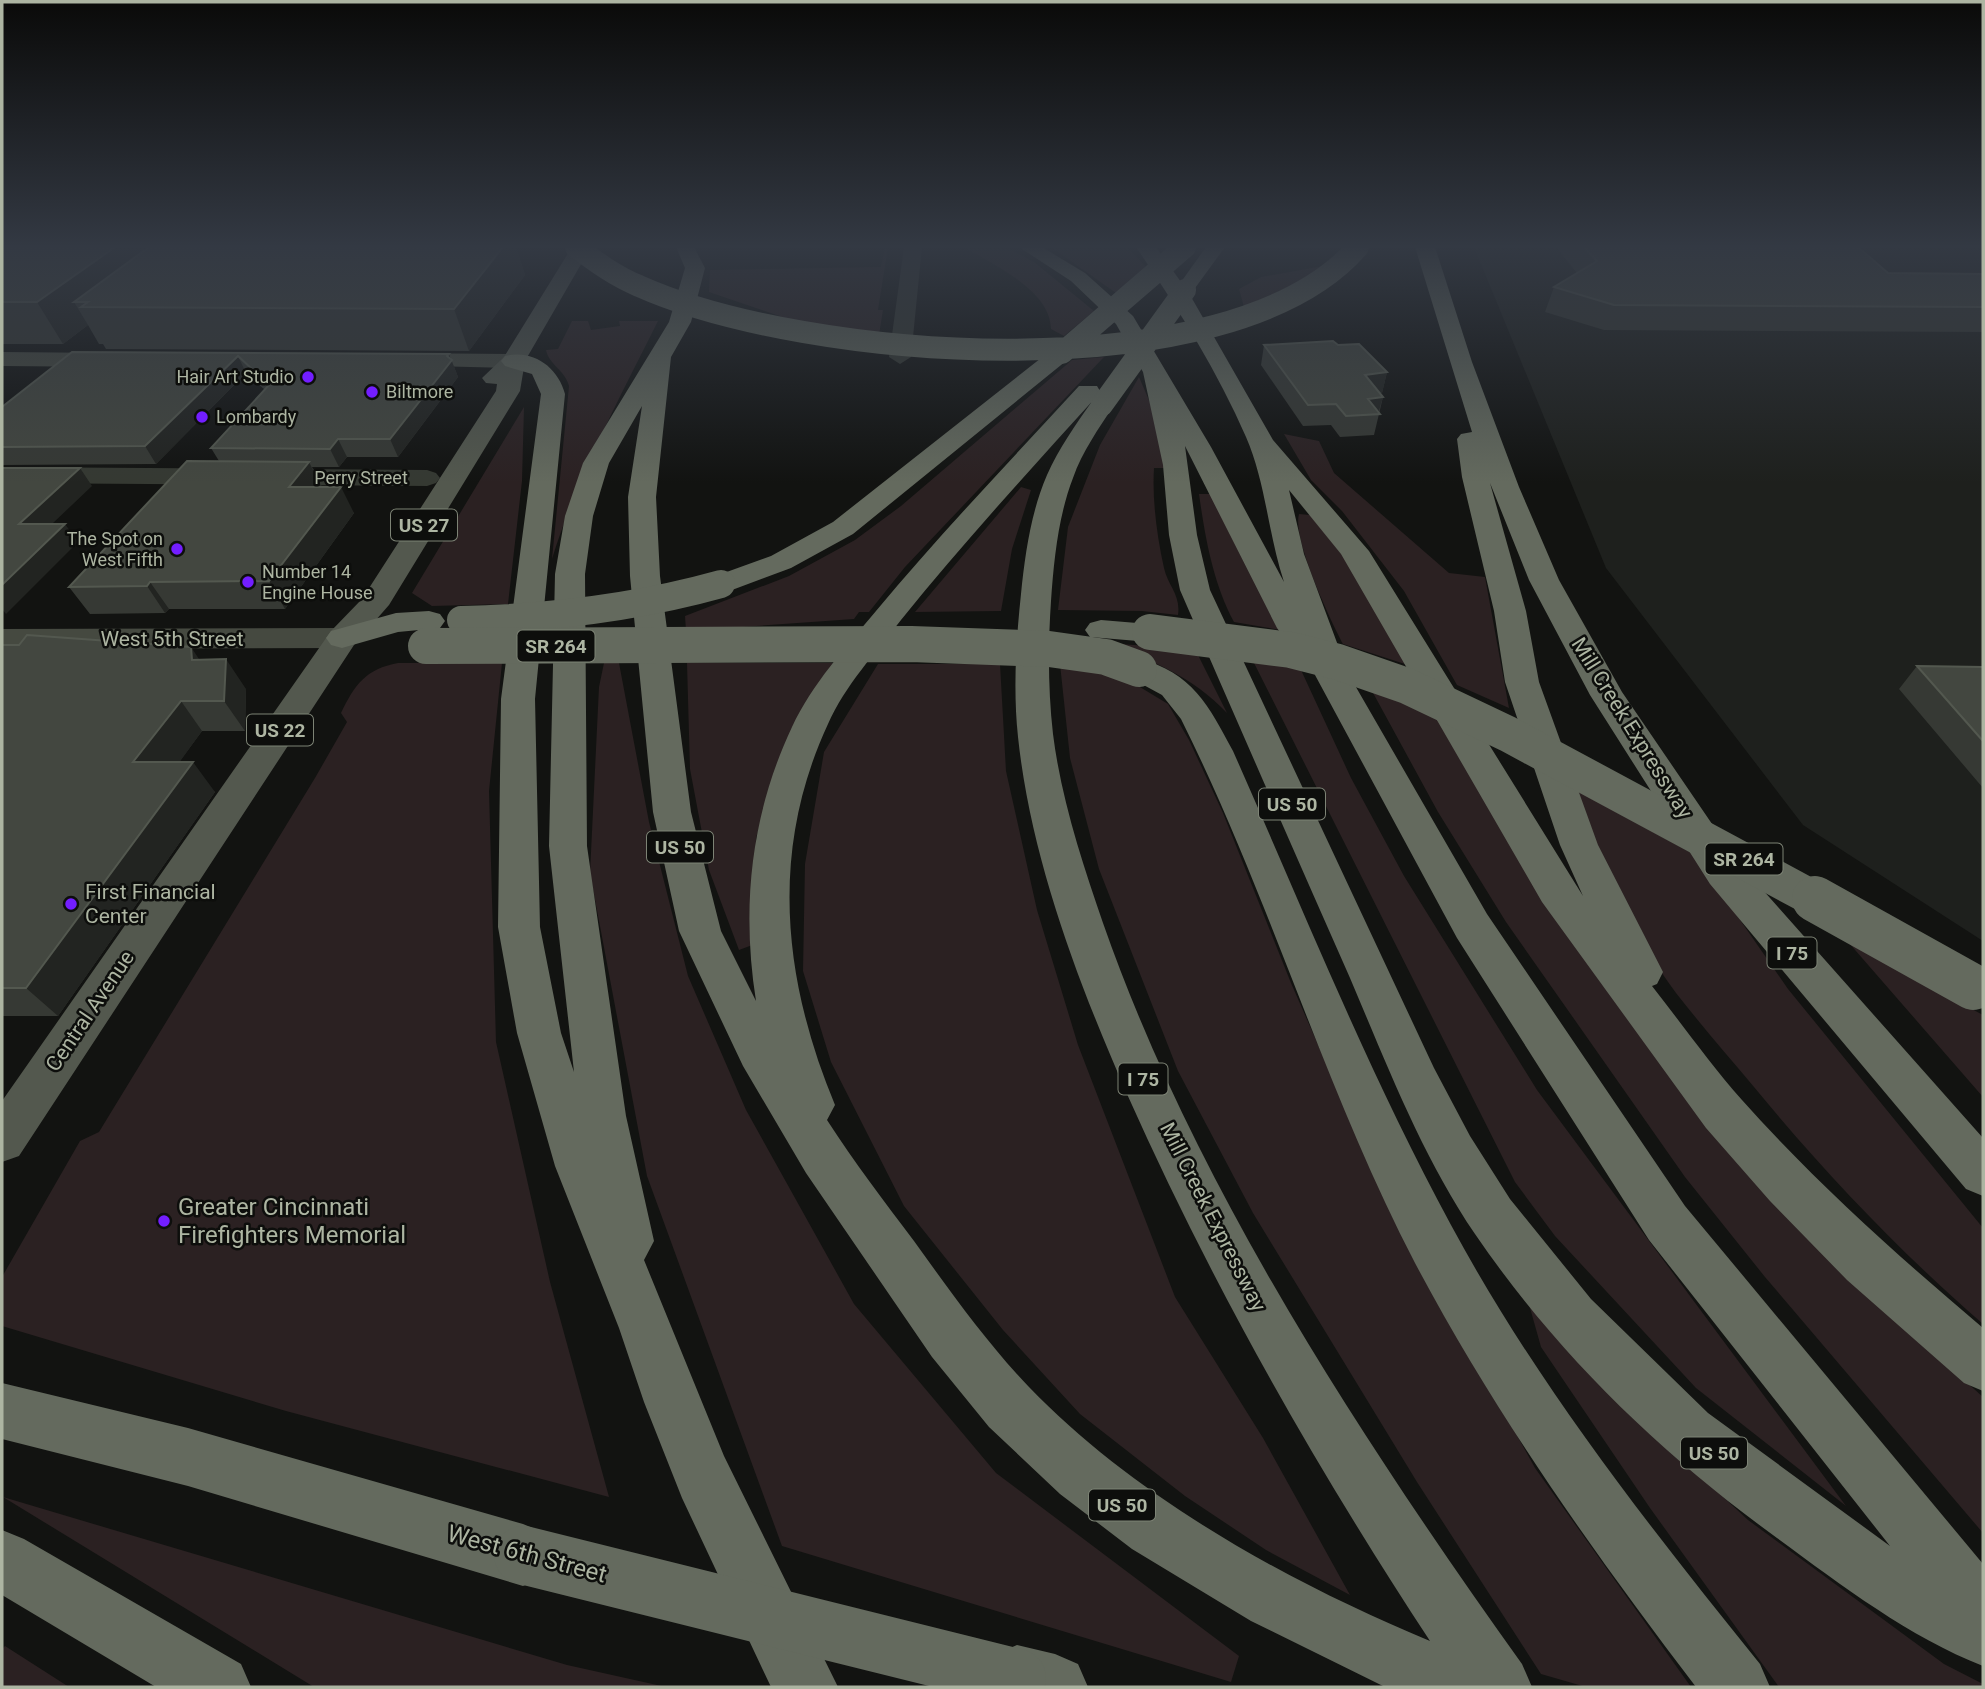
<svg xmlns="http://www.w3.org/2000/svg" width="1985" height="1689" font-family="Roboto,sans-serif">
  <style>
    .built { fill: #1e201d }
    .green { fill: #2b2122 }
    .lines { fill: none; stroke-linecap: round; stroke-linejoin: round }
    .street { fill: #353932; fill-rule: evenodd }
    .secondary { fill: #454940; fill-rule: evenodd }
    .primary { fill: #53584e; fill-rule: evenodd }
    .highway { fill: #646a5e; fill-rule: evenodd }
    .highway-bridge-far4 { stroke: #646a5e; stroke-width: 22 }
    .highway-bridge-far3 { stroke: #646a5e; stroke-width: 28 }
    .highway-bridge-far2 { stroke: #646a5e; stroke-width: 36 }
    .highway-bridge-far1 { stroke: #646a5e; stroke-width: 46 }
    .highway-bridge { stroke: #646a5e; stroke-width: 58 }
    .wall { fill: #363934 }
    .shaded-wall { fill: #222421 }
    .building { fill: #434740; stroke: #53584f; stroke-width: 2 }
    .poi-dot { fill: #731eff; stroke: #0d0e0c; stroke-width: 2.5 }
    .labels { text-anchor: middle; stroke-width: 5; stroke-linejoin: round; paint-order: stroke }
    .far-poi-label { font-size: 18px; fill: #adb5a2; stroke: #0d0e0c; text-anchor: start }
    .far-street-label { font-size: 18px; fill: #adb5a2; stroke: #0d0e0c }
    .shield { fill: #0d0e0c; stroke: #7d8375; stroke-width: 2 }
    .shield-label { font-size: 19px; font-weight: bold; fill: #adb5a2 }
    .street-label { font-size: 21px; fill: #adb5a2; stroke: #0d0e0c }
    .poi-label { font-size: 21px; fill: #adb5a2; stroke: #0d0e0c; text-anchor: start }
    .near-poi-label { font-size: 24px; fill: #adb5a2; stroke: #0d0e0c; text-anchor: start }
    .near-street-label { font-size: 24px; fill: #adb5a2; stroke: #0d0e0c }
  </style>
  <rect width="100%" height="100%" fill="#121311"/>
  <path class="built" d="M1474 247H1983V941L1803 825 1606 568Z"/>
  <path class="green" d="M885 247H888L878 310H883L879 335 788 319 709 292 710 270 881 267Z
    M964 247H1006L1034 262 1094 311 1064 336 1051 329C1050 289 994 266 964 247Z
    M1051 247H1127L1147 268 1116 293Z
    M1323 266 1308 278 1244 307 1239 289 1261 277Z
    M572 321H588L591 330 620 326 619 321H658C619 399 578 475 552 559L569 386C565 370 549 365 546 350L558 349Z
    M1104 357 905 567 869 612H859L854 619 686 631 685 616 789 576 855 540 901 506 1072 360Z
    M1139 377 1158 421 1165 468H1154C1152 500 1157 536 1164 568 1168 586 1181 595 1178 615L1142 611 1058 610 1068 527 1100 445Z
    M524 407 522 481 508 604 432 606 412 593Z
    M1284 434 1319 441 1334 473 1449 573 1485 577 1509 708 1457 685 1404 591 1342 511 1311 480Z
    M1021 487 1031 490 1012 549 1001 611 915 612Z
    M1199 494H1213L1281 630 1234 622C1213 583 1205 537 1199 494Z
    M1299 514 1310 515 1356 571 1408 665 1343 644C1330 619 1292 539 1299 514Z
    M1104 643 1195 649 1227 713C1192 676 1151 660 1104 643Z
    M1252 659 1301 670 1351 778 1404 876 1537 1090 1846 1506 1696 1388 1555 1236 1515 1182Z
    M398 663H502L489 791 496 1042 550 1282 609 1497 286 1411 2 1326V1277L80 1141 99 1132 315 778 347 722 341 713C355 684 366 669 398 663Z
    M604 663H619L649 822 688 976 746 1110 854 1304 996 1473 1239 1656 1231 1682 782 1546 647 1176 590 873 599 687Z
    M687 663H836L775 774 756 838 755 944 739 950 709 870 690 769Z
    M878 664H1000L1006 771 1037 910 1078 1045 1175 1297 1263 1438 1350 1595 1266 1550 1185 1496 1080 1414 1003 1330 904 1206 831 1062 803 971 805 864 824 752Z
    M1060 664 1130 681 1168 704 1189 740 1223 813 1291 983 1380 1186 1535 1468 1691 1687H1586L1541 1674 1417 1482 1253 1213 1178 1071 1099 869 1070 758Z
    M1372 691 1434 715 1831 1261 1983 1397V1533L1765 1277 1685 1177 1506 922 1438 812Z
    M1574 789 1695 855 1788 989 1983 1228V1324C1900 1252 1824 1172 1754 1087 1728 1056 1701 1025 1676 993 1632 933 1596 859 1574 789Z
    M1849 943 1983 1015V1097Z
    M1525 1290 1591 1374 1748 1520 1944 1664 1983 1684V1687H1779L1650 1508 1541 1347Z
    M3 1497 567 1665 666 1687H314Z
    M5 1646 69 1687H2V1649Z"/>
  <g class="lines">
    <path class="street" d="M904 247H922L911 357 900 364 889 357Z
      M2 467 427 470 436 473 440 478 436 483 427 486 2 483Z"/>
    <path class="secondary" d="M2 352 115 353 123 355 127 360 123 365 115 367 2 366Z
      M399 353 513 354 521 356 525 361 521 366 513 368 391 365 387 360 391 355Z
      M342 628 353 631 358 638 353 645 342 648 2 649V629Z"/>
    <path class="primary" d="M572 247H591L525 361 520 391 389 605 354 645 19 1156 2 1162V1101L331 631 362 599 496 391 497 384 486 383 482 378 504 357Z"/>
    <path class="highway" d="M676 247H694L705 268 691 322 671 357 656 497 660 576 691 812 721 931 756 1001C741 906 751 814 792 727 812 684 846 647 876 611 941 533 1011 460 1079 386H1097L1100 391 1097 396C1030 470 963 543 901 620 875 653 845 686 828 724 769 851 783 980 835 1105L827 1120C854 1162 884 1201 914 1241 950 1291 986 1342 1029 1387 1136 1498 1288 1582 1430 1641 1315 1466 1212 1285 1127 1094 1078 982 1031 859 1018 737 1013 690 1016 641 1021 594 1025 554 1031 512 1047 475 1059 448 1076 424 1093 400H1111L1114 405C1099 428 1082 452 1073 478 1058 517 1054 560 1051 601 1048 645 1048 690 1053 734 1061 798 1082 862 1103 923 1194 1184 1362 1440 1522 1664L1532 1687H1385L1251 1621 1132 1549 1060 1494 989 1427 932 1357 806 1173 743 1066 679 931 653 812 630 576 628 497 642 406 609 463 593 516 585 574 587 846 626 1116 654 1241 644 1260 724 1456 838 1687H771L682 1498 644 1402 619 1328 555 1166 517 1033 498 927 501 699 541 394 532 374 505 366 501 361 505 356C533 349 558 367 565 394L535 699 540 927 561 1033 574 1072 549 846 555 574 565 516 583 463 669 322 685 268Z
      M1019 247H1042L1085 273 1133 316 1211 447 1284 582C1268 534 1266 483 1246 437 1217 370 1177 307 1136 247H1156L1181 282 1206 247H1225L1190 295 1273 440 1369 551 1583 896 1560 845 1505 682 1494 611 1462 477 1457 439 1461 434 1472 432 1415 247H1435L1472 362 1519 487 1559 580 1622 692 1738 862 1983 1138V1196L1966 1189 1710 884 1590 695 1529 580 1490 483 1526 611 1539 682 1598 845 1663 972 1657 984 1652 986C1682 1024 1710 1064 1742 1100 1816 1183 1898 1256 1983 1328V1391L1964 1383 1847 1280 1770 1201 1706 1128 1542 902 1341 554 1289 490 1304 554 1349 675 1487 914 1685 1206 1983 1564V1666C1909 1637 1841 1585 1777 1538 1660 1453 1557 1354 1475 1234 1422 1156 1387 1065 1350 978 1293 849 1236 719 1180 590L1169 535 1163 465 1143 372 1116 324 1071 281ZM1185 446 1277 628 1282 635 1293 638 1302 635 1315 675 1457 938 1649 1240 1890 1546 1708 1413 1591 1299 1510 1199 1470 1136 1434 1068 1210 590 1197 535Z
      M1058 349 1066 351 1069 356 1066 361 853 534 791 568 732 590 721 593 710 590 706 584 710 578 771 556 833 522 1050 351Z
      M429 611 440 614 445 621 440 628 398 632 342 648 331 645 326 638 331 631 396 613Z
      M1101 620 1161 625 1166 632 1161 639 1150 642 1090 637 1085 630 1090 623Z
      M1139 659C1192 672 1209 706 1233 751 1303 909 1368 1072 1451 1225 1536 1383 1648 1525 1760 1664L1770 1687H1696C1593 1552 1495 1414 1415 1263 1324 1088 1269 895 1181 719L1162 695 1127 676 1123 669 1127 662Z
      M2 1383 188 1428 523 1524 545 1533 554 1555 545 1577 523 1586 188 1486 2 1439Z
      M2 1530 24 1539 241 1664 251 1687H156L2 1595Z
      M1017 1645 1055 1654 1078 1664 1088 1687H988L984 1678 994 1655Z"/>
    <path class="highway-bridge-far4" d="M576 247C596 262 615 276 639 286 804 360 1229 395 1358 247
      M1062 353 1185 247
      M1102 405 1185 290"/>
    <path class="highway-bridge-far3" d="M461 620C550 618 635 608 721 584"/>
    <path class="highway-bridge-far2" d="M1150 632 1291 650 1338 662 1407 686 1508 734 1818 901
      M426 646 911 644 1049 649 1106 657 1139 669"/>
    <path class="highway-bridge-far1" d="M1815 899 1973 987"/>
    <path class="highway-bridge" d="M523 1555 1017 1678"/>
  </g>
  <path class="wall" d="M2 247H516L525 275 469 351 106 349 103 344H99L88 325 63 344H2Z
    M1556 247H1858L1888 273 1983 274V332L1604 330 1545 312 1554 287 1577 273Z
    M1264 345H1338L1387 372 1382 393H1380L1383 397 1374 435 1340 437 1331 425 1303 426 1261 365Z
    M72 352 451 359 458 377 398 457H347L339 467H312L322 487 354 513 285 609H169L165 613 90 614 69 587 219 461 211 448 265 390 246 373 156 464 2 465V407Z
    M2 645 246 689 245 731H202L179 762 215 792 58 1016H3L2 1017Z
    M1917 666 1983 667V788L1899 689Z"/>
  <path class="shaded-wall" d="M115 247H189L88 302H74L88 325 63 344 37 302Z
    M503 247H516L525 275 469 351 454 309Z
    M449 354 458 377 398 457 390 439Z
    M238 356 246 373 156 464 145 446Z
    M1387 372 1382 393 1360 396 1365 375Z
    M1383 397 1378 414 1368 399Z
    M338 439 347 457 339 467 330 449Z
    M309 462 322 488 289 487Z
    M80 468 92 486 33 542 19 524Z
    M341 487 354 513 285 609 269 581Z
    M65 524 78 542 6 614 2 609V585Z
    M150 582 169 609 165 613 147 586Z
    M191 647 211 677 192 660Z
    M226 659 246 689 245 731 224 701Z
    M181 701 202 731 158 792 133 762Z
    M193 762 215 792 58 1016 26 988Z"/>
  <path class="building" d="M2 247H115L37 302H2Z
    M149 247H503L454 309 81 307 88 302H74Z
    M1584 247H1858L1888 273 1983 274V307L1614 305 1554 287 1597 261Z
    M1333 341 1338 345 1359 344 1387 372 1365 375 1383 397 1368 399 1380 414 1346 416 1336 404 1308 405 1264 345Z
    M72 352 449 354 447 356 452 360 390 439H338L330 449 211 448 269 385 238 356 145 446 2 447V407Z
    M187 461 309 462 289 487H341L269 581 150 582 147 586 69 587Z
    M2 468H80L19 524H65L2 585Z
    M27 635 191 647 192 660 226 659 224 701H181L133 762H193L26 988H2V645H19Z
    M1917 666 1983 667V741Z"/>
  <linearGradient id="sky" x2="0" y2="1"><stop stop-color="#0a0a09"/><stop offset="0.51" stop-color="#333943"/><stop offset="1" stop-color="#333943" stop-opacity="0"/></linearGradient>
  <rect width="1985" height="483" fill="url(#sky)"/>
  <g class="poi-dot">
    <circle cx="308" cy="377" r="7"/>
    <circle cx="372" cy="392" r="7"/>
    <circle cx="202" cy="417" r="7"/>
    <circle cx="177" cy="549" r="7"/>
    <circle cx="248" cy="582" r="7"/>
    <circle cx="71" cy="904" r="7"/>
    <circle cx="164" cy="1221" r="7"/>
  </g>
  <g class="labels">
    <g class="far-poi-label">
      <text x="294" y="383" text-anchor="end">Hair Art Studio</text>
      <text x="386" y="398">Biltmore</text>
      <text x="216" y="423">Lombardy</text>
      <text x="163" y="545" text-anchor="end">The Spot on<tspan x="163" dy="21">West Fifth</tspan></text>
      <text x="262" y="578">Number 14<tspan x="262" dy="21">Engine House</tspan></text>
    </g>
    <g class="far-street-label">
      <text x="361" y="484">Perry Street</text>
    </g>
    <g class="shield">
      <rect x="391" y="509.5" width="66" height="31" rx="5"/>
      <rect x="517.5" y="630.5" width="77" height="31" rx="5"/>
      <rect x="247" y="714.5" width="66" height="31" rx="5"/>
      <rect x="1259" y="788.5" width="66" height="31" rx="5"/>
      <rect x="647" y="831.5" width="66" height="31" rx="5"/>
      <rect x="1705.5" y="843.5" width="77" height="31" rx="5"/>
      <rect x="1767.5" y="937.5" width="49" height="31" rx="5"/>
      <rect x="1118.5" y="1063.5" width="49" height="31" rx="5"/>
      <rect x="1681" y="1437.5" width="66" height="31" rx="5"/>
      <rect x="1089" y="1489.5" width="66" height="31" rx="5"/>
    </g>
    <g class="shield-label">
      <text x="424" y="532">US 27</text>
      <text x="556" y="653">SR 264</text>
      <text x="280" y="737">US 22</text>
      <text x="1292" y="811">US 50</text>
      <text x="680" y="854">US 50</text>
      <text x="1744" y="866">SR 264</text>
      <text x="1792" y="960">I 75</text>
      <text x="1143" y="1086">I 75</text>
      <text x="1714" y="1460">US 50</text>
      <text x="1122" y="1512">US 50</text>
    </g>
    <g class="street-label">
      <text x="172" y="646">West 5th Street</text>
      <text transform="translate(1632 728) rotate(58)" y="7">Mill Creek Expressway</text>
      <text transform="translate(90 1011) rotate(-56)" y="7">Central Avenue</text>
      <text transform="translate(1213 1217) rotate(63)" y="7">Mill Creek Expressway</text>
    </g>
    <g class="poi-label">
      <text x="85" y="899">First Financial<tspan x="85" dy="24">Center</tspan></text>
    </g>
    <g class="near-poi-label">
      <text x="178" y="1215">Greater Cincinnati<tspan x="178" dy="28">Firefighters Memorial</tspan></text>
    </g>
    <g class="near-street-label">
      <text transform="translate(527 1554) rotate(15)" y="8">West 6th Street</text>
    </g>
  </g>
  <rect width="1985" height="1689" fill="none" stroke="#adb5a2" stroke-width="7"/>
</svg>
